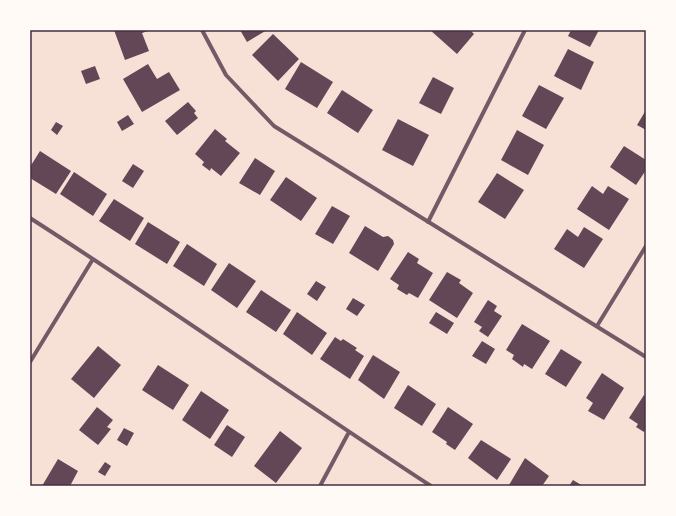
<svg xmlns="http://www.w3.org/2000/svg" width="676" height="516" font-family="Figtree,sans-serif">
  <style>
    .building { fill: #644757 }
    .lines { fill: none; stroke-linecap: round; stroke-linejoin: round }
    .minor { stroke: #755966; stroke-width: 4 }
    .neatline { fill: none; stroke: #4a2c40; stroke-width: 1.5 }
  </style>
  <rect width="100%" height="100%" fill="#f7e1d7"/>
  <path class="building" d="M114 30H147L148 31 142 33 149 51 125 60Z
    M240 30H267L247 42Z
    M430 30H470L474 34 457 54Z
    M571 30H599L590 47 568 36Z
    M273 34 299 59 278 81 252 55Z
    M568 49 594 62 581 90 554 76Z
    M301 62 333 82 317 108 285 89Z
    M148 64 157 79 169 72 180 90 142 112 123 79Z
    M95 66 100 79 86 84 81 71Z
    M433 77 454 88 441 114 419 103Z
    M539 85 564 98 546 129 522 116Z
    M342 90 373 110 358 133 327 113Z
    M188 102 196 111 194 113 198 118 177 135 165 121Z
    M646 110V130L637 125Z
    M128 115 134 124 122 131 117 122Z
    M398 119 429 135 413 166 382 150Z
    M56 122 63 126 57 135 51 130Z
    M215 129 227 139 225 141 240 153 221 176 211 168 210 171 202 165 204 162 195 154Z
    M517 130 544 145 528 175 501 160Z
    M624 146 646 160V170L636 185 610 167Z
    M40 151 71 171 56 194 30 178V167Z
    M255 158 275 171 260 195 239 183Z
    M133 164 144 171 133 188 122 181Z
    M74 172 107 194 93 216 60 194Z
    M497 173 524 190 505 219 478 202Z
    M286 177 317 198 301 221 270 200Z
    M592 186 603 194 608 186 629 199 609 230 577 209Z
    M114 199 144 218 130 241 99 221Z
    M332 206 350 216 333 244 315 234Z
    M148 222 180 242 167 264 135 244Z
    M365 226 383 237 388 236 393 240 394 244 378 271 349 253Z
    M584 227 603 239 584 268 554 249 567 229 578 237Z
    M187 244 217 264 204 286 173 266Z
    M408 252 419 259 417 263 433 273 418 298 409 293 407 295 397 289 399 285 390 279Z
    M229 263 256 281 237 308 211 290Z
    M447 272 461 280 459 283 473 293 457 318 429 300Z
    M316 281 326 287 317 301 307 294Z
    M261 290 291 310 276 332 246 312Z
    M353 298 365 305 357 316 346 309Z
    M488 300 497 306 494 311 502 316 488 337 479 331 482 327 474 322Z
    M297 312 327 333 312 355 283 334Z
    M436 312 454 323 447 334 429 323Z
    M522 324 550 341 532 369 524 364 523 367 512 359 514 355 506 350Z
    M335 337 341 341 343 339 357 348 355 350 364 356 350 379 320 359Z
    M482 341 495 349 486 364 472 356Z
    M98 346 121 365 94 398 71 379Z
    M561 349 582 362 566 387 545 374Z
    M373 355 400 372 384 399 358 380Z
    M158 365 189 385 173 410 142 390Z
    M602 373 624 388 604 420 588 411 593 403 586 398Z
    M408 385 436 404 422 426 394 408Z
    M201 391 229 410 210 439 182 420Z
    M644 395 646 397V428L644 432 636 427 638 424 629 418Z
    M97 407 113 420 107 427 111 429 98 445 79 430Z
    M448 407 473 424 455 450 446 444 447 442 432 432Z
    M227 425 245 437 232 457 214 445Z
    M124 428 134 433 127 446 117 440Z
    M280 431 302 448 276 483 254 466Z
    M481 440 511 459 497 480 468 458Z
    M525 458 549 476 542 486 509 485Z
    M58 459 78 471 70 486H42Z
    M105 462 111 466 105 476 98 472Z
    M573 480 583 486H569Z"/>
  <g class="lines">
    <path class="minor" d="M202 30 226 75 274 126 646 357
      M30 218C166 305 296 398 431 486
      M428 222 525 30
      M597 326 646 246
      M30 362 93 259
      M320 486 349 432"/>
  </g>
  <rect width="676" height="516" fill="none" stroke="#fffaf5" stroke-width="62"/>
  <rect x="31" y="31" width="614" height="454" class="neatline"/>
</svg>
